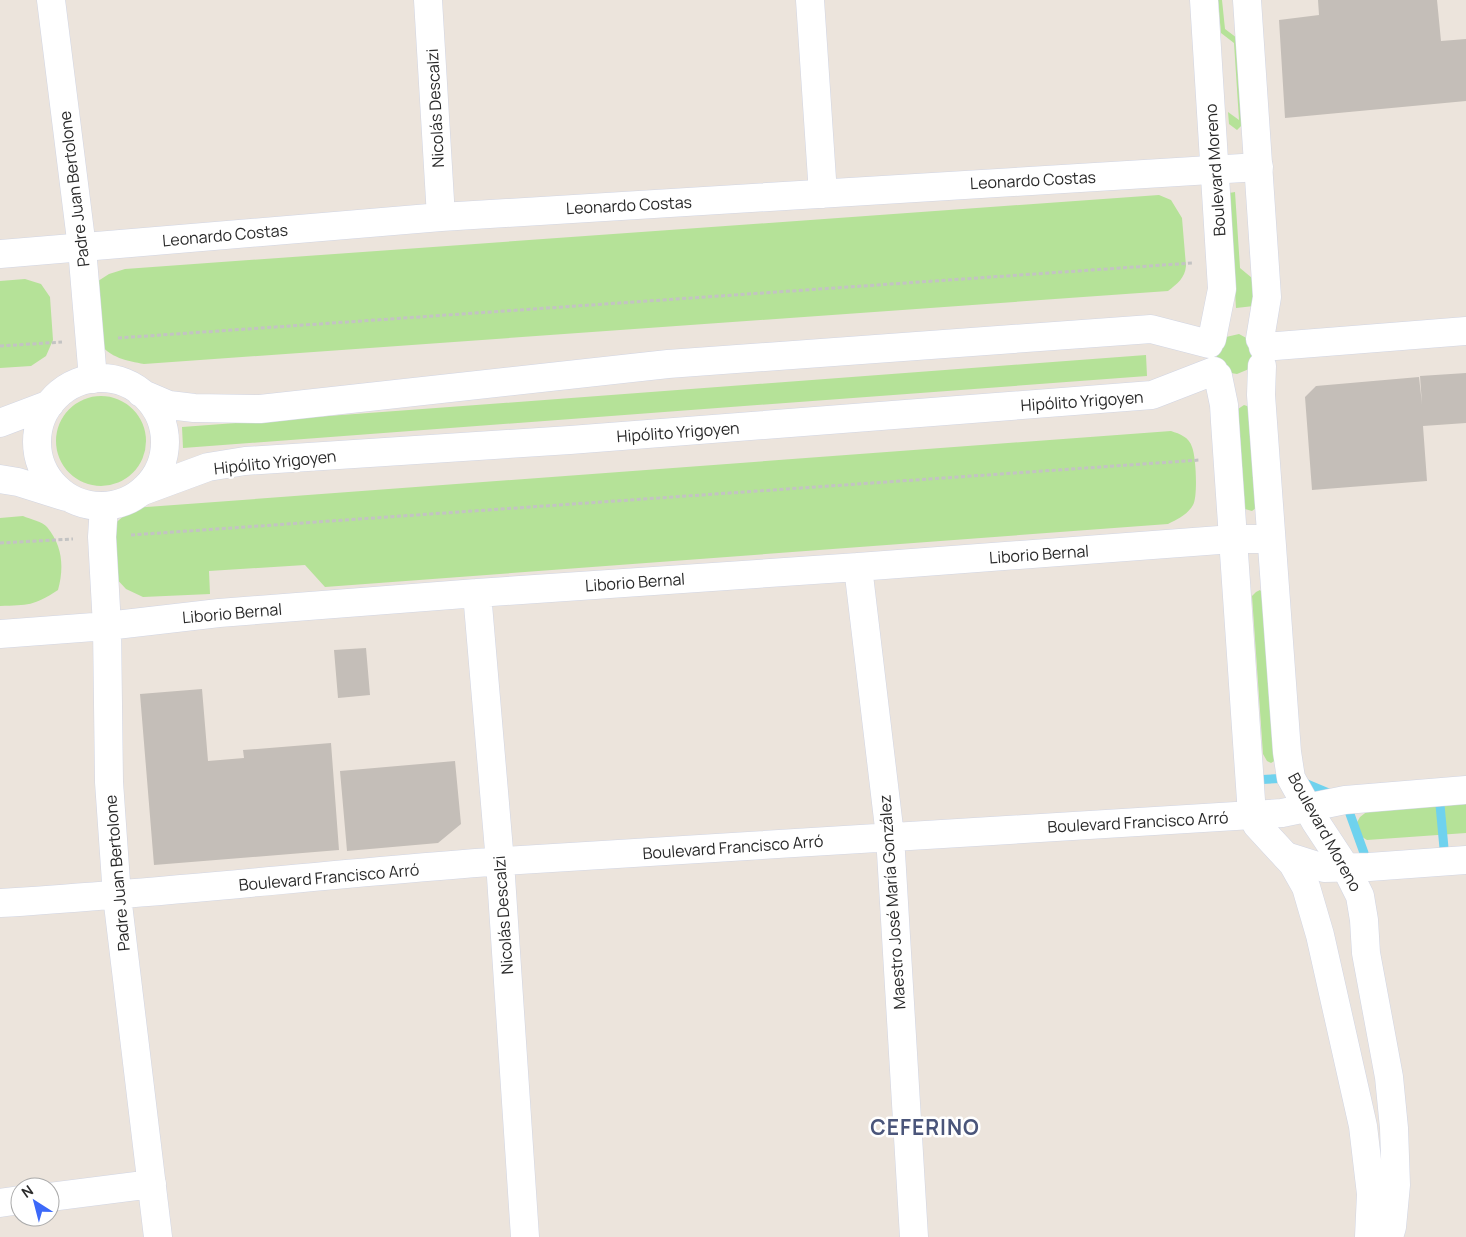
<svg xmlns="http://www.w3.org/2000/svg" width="1466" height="1237" font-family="Manrope,sans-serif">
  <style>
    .green { fill: #b5e298 }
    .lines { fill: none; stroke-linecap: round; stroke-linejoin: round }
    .stream { stroke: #6fd2ee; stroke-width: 9 }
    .building { fill: #c4beb8 }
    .street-casing { stroke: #d1d5e3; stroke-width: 29 }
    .secondary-casing { stroke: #d1d5e3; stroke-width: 29 }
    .path { stroke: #c3c3c3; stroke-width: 3; stroke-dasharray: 4 2.5; stroke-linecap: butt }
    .street { stroke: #fff; stroke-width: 28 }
    .secondary { stroke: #fff; stroke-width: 28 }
    .labels { text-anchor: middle; stroke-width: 5; stroke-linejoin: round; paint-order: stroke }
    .street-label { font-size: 16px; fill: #2a2a2a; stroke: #fff }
    .district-label { font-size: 21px; font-weight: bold; letter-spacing: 1px; fill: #4a557a; stroke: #fff }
  </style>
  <rect width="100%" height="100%" fill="#ece4dc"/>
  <path class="green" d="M1218 0H1222L1225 29 1237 38 1244 123 1237 130 1229 124 1228 112 1239 120 1234 43 1221 33Z
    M1235 192 1240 268 1252 278 1254 306 1236 308 1229 193Z
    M1159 195 1171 200 1182 218 1186 266C1185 278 1177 284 1168 291L144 364C128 361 109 358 99 342 95 335 95 294 95 283L109 274 125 269Z
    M25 279 41 284 50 297 53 340 46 356 31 366 0 368V281Z
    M1239 334 1250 340 1255 352 1249 369 1237 374 1231 373 1217 360 1216 353 1226 337Z
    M1146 355 1147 376 183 448 182 427Z
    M56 441a45 45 0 1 1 90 0a45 45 0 1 1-90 0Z
    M1244 405 1250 407 1257 507 1252 511 1245 509 1238 409Z
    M1171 431C1180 434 1189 437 1192 447 1196 456 1198 497 1193 505 1187 515 1178 519 1168 524L325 587 305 565 209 571 210 594 143 597 126 589 113 575 112 526 133 508Z
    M23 516C30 519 43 522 47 527 63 546 64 568 58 590 34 606 28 605 0 606V518Z
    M1260 590 1266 597 1276 760 1271 763 1267 761 1263 754 1252 596 1256 592Z
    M1466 804V833L1367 840 1359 835 1355 826 1360 817 1369 810Z"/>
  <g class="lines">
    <path class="stream" d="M1252 780 1289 778
      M1302 782 1333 795
      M1439 794 1445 859
      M1346 803 1368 864"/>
  </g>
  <path class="building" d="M1318 0H1437L1441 41 1466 39V101L1285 118 1279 20 1319 15Z
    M1466 373V423L1423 426 1427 481 1312 490 1305 397 1316 386 1419 377 1422 404 1420 376Z
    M366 648 370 695 338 698 334 650Z
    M202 689 208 761 244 758 243 750 331 743 339 850 154 865 140 694Z
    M455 761 461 824 438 843 347 851 340 771Z"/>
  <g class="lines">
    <defs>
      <path id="street" d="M428 0 441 217
        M810 0 823 194
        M0 254 441 217 1259 167
        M104 506 102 537 107 626 109 782 117 896 158 1237
        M858 567 890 836 914 1237
        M477 593 500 862 525 1237
        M0 634 107 626 219 613 477 593 858 567 1233 539H1271
        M1286 856 1324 868 1369 867 1466 860
        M0 903C168 893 335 873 503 861 753 844 1003 830 1252 815L1282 813 1345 800 1466 790
        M50 1197 152 1184
        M0 1203 20 1200"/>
      <path id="secondary" d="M51 0 82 248 93 379
        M1204 0 1222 289 1212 339
        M1247 0 1267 297 1260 339
        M1263 347 1466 331
        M1262 366 1261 395 1287 752 1291 778 1315 821 1346 868 1360 896 1364 920 1366 953 1389 1077 1394 1128 1396 1185 1392 1227 1389 1237
        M1218 376 1224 405 1225 422 1252 815 1257 825 1293 864 1306 887 1320 935 1363 1126 1371 1194 1369 1237
        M37 442a64 64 0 1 1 128 0a64 64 0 1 1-128 0Z
        M141 393 169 405 194 408 260 409 668 364 1151 329 1209 344
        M0 423 50 404
        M0 479 18 482 66 497
        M143 491 208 467 245 461 570 440 1152 395 1214 371"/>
    </defs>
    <use href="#street" class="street-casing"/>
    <use href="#secondary" class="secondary-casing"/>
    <path class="path" d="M118 338 1192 263
      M0 346 62 342
      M131 535 1200 460
      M0 543 73 539"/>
    <use href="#street" class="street"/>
    <use href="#secondary" class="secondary"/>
  </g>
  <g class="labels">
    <g class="street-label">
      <text transform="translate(435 108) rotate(-93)" y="6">Nicolás Descalzi</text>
      <text transform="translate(1215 170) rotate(-94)" y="6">Boulevard Moreno</text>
      <text transform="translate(1033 180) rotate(-3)" y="6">Leonardo Costas</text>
      <text transform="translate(74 189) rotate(-97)" y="6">Padre Juan Bertolone</text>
      <text transform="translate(629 205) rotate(-3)" y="6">Leonardo Costas</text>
      <text transform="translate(225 235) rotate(-5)" y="6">Leonardo Costas</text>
      <text transform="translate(1082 401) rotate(-4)" y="6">Hipólito Yrigoyen</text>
      <text transform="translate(678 432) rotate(-4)" y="6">Hipólito Yrigoyen</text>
      <text transform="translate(275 462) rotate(-6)" y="6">Hipólito Yrigoyen</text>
      <text transform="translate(1039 554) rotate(-4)" y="6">Liborio Bernal</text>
      <text transform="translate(635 582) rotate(-4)" y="6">Liborio Bernal</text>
      <text transform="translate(232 613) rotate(-5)" y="6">Liborio Bernal</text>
      <text transform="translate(1138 822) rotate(-3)" y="6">Boulevard Francisco Arró</text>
      <text transform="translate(1325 832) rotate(61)" y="6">Boulevard Moreno</text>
      <text transform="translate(733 847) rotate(-4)" y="6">Boulevard Francisco Arró</text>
      <text transform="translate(117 873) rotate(-95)" y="6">Padre Juan Bertolone</text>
      <text transform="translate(329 877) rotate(-5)" y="6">Boulevard Francisco Arró</text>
      <text transform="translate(892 902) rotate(-94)" y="6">Maestro José María González</text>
      <text transform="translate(503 915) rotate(-94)" y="6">Nicolás Descalzi</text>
    </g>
    <g class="district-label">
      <text x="925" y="1135">CEFERINO</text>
    </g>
  </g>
  <g transform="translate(35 1202) rotate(324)"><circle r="24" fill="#ffffff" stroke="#aaaaaa"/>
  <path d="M0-4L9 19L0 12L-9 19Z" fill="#3c69f9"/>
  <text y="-8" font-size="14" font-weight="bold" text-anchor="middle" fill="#2a2a2a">N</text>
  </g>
</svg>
